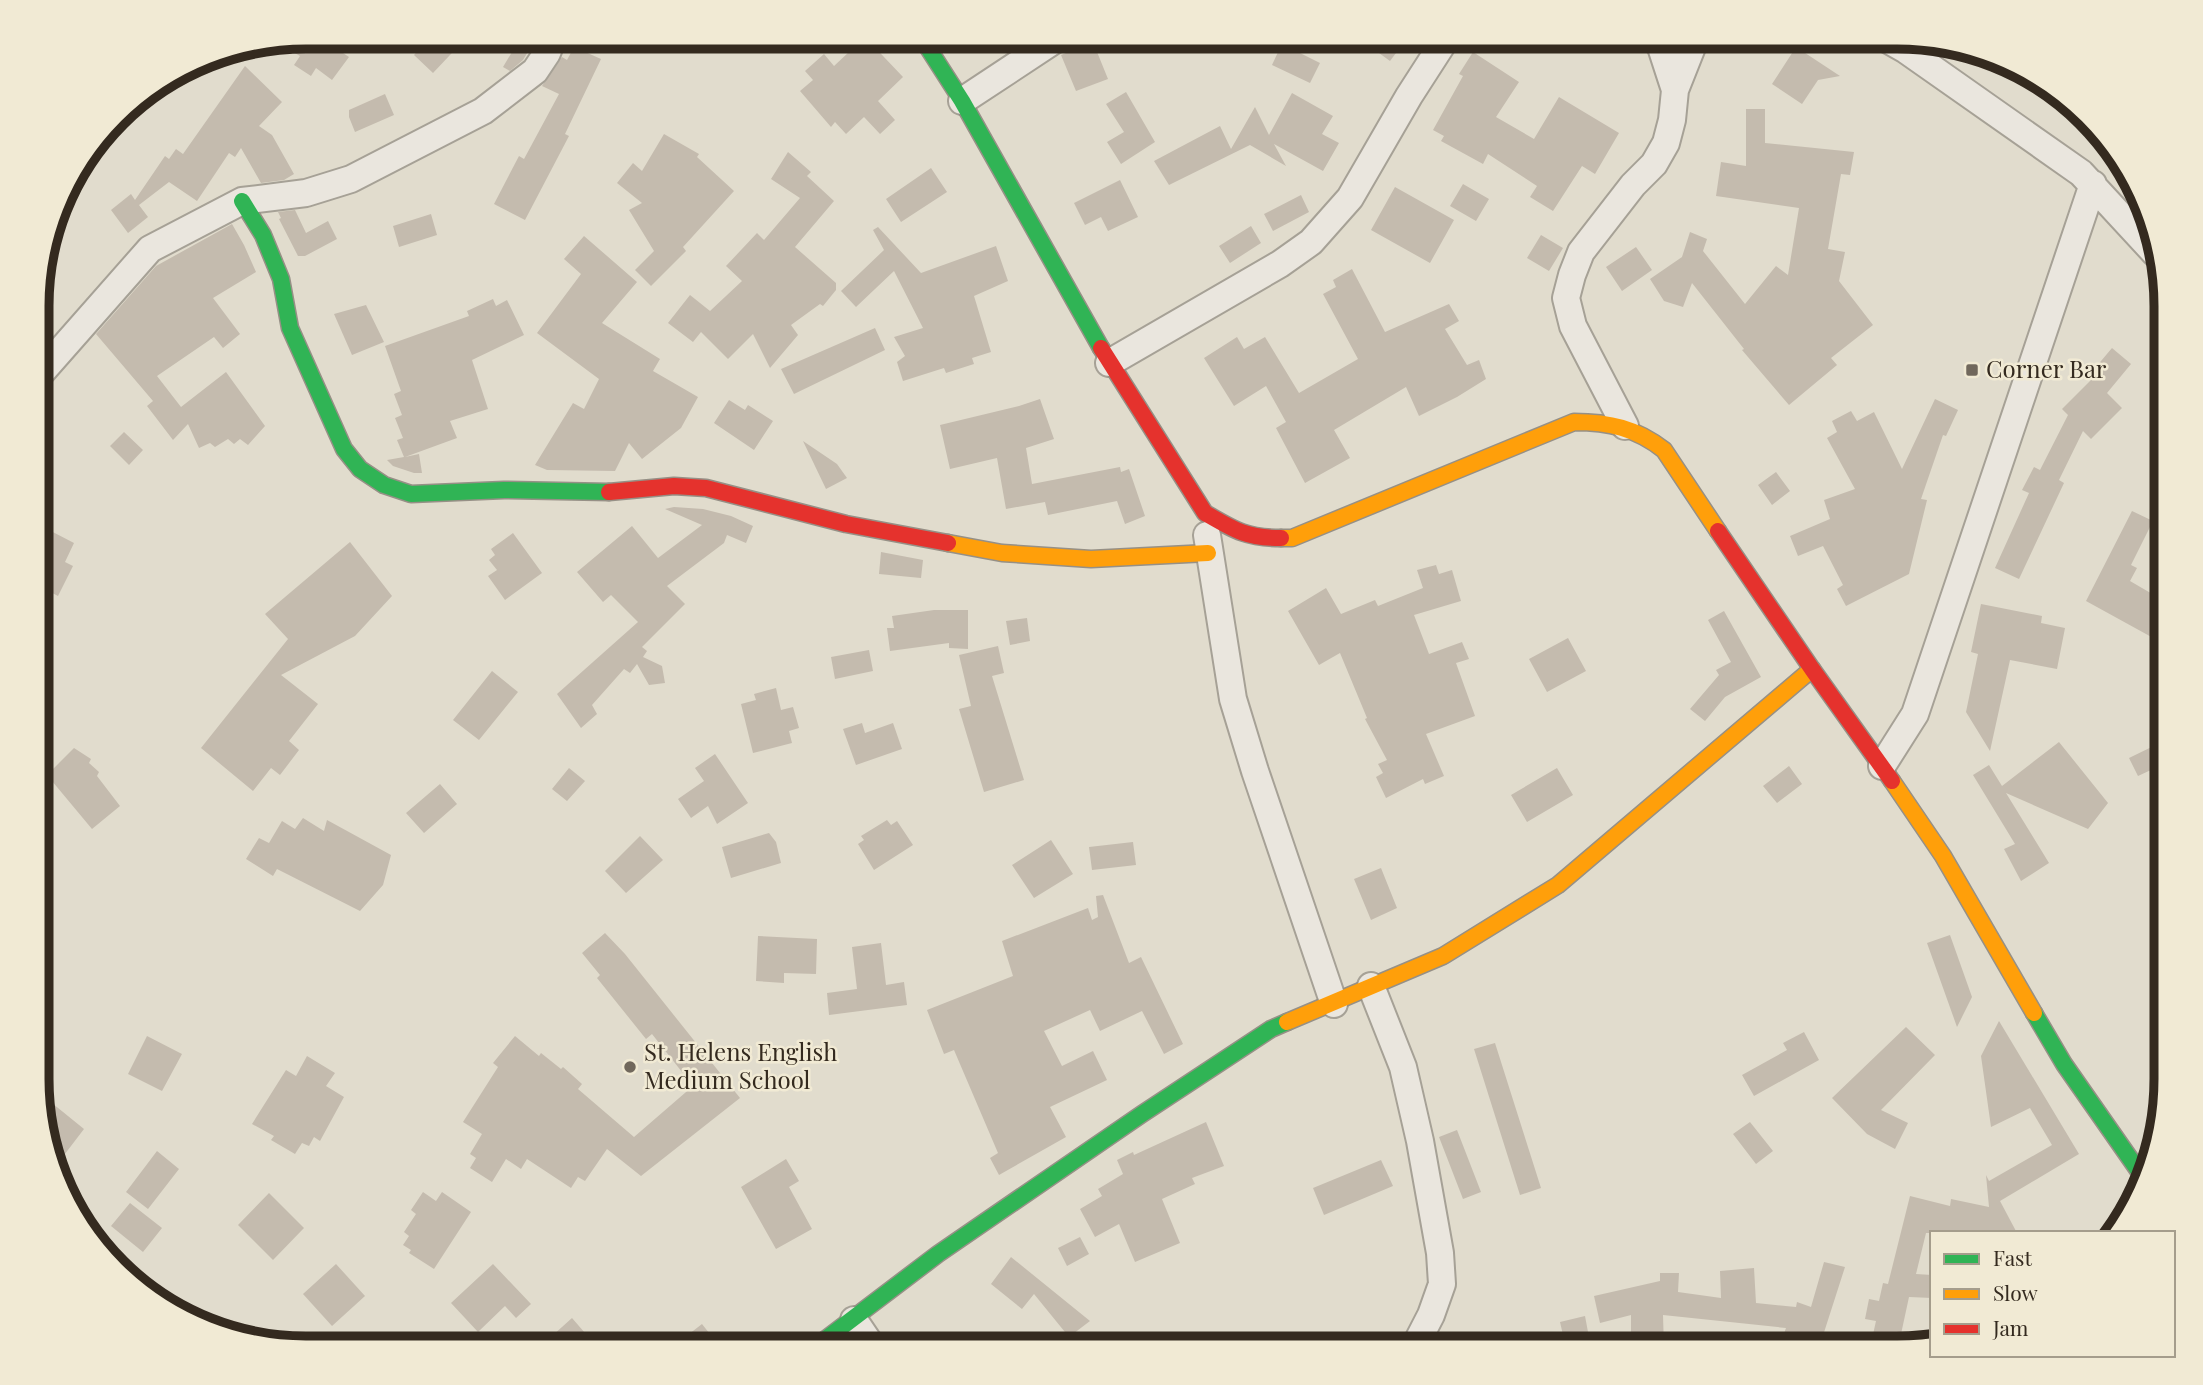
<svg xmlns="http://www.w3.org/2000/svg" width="2203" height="1385" font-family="'Playfair Display',serif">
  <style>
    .building { fill: #c4bbae }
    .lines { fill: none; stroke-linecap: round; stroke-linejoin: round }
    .street-casing { stroke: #a6a196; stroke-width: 30 }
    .fast-casing { stroke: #969086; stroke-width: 19 }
    .slow-casing { stroke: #969086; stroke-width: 19 }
    .jam-casing { stroke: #969086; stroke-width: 19 }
    .street { stroke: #eae6de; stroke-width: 26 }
    .fast { stroke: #30b455; stroke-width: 16 }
    .slow { stroke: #ff9f0a; stroke-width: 16 }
    .jam { stroke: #e5322d; stroke-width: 16 }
    .poi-dot { fill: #71685c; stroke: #f1ead4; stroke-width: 2.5 }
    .labels { text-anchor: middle; stroke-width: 5; stroke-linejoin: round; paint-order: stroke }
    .poi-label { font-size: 24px; fill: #342a1f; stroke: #f1ead4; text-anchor: start }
    .rim { fill: none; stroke: #342a1f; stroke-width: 9 }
  </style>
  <rect width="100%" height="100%" fill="#e1dccd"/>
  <path class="building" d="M306 37H344L337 49 349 57 332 80 316 68 311 76 294 65 300 56 277 43Z
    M410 37H467L433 73 414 55 421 47Z
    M521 37H529L535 40 523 60 510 71 503 67Z
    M865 37 903 77 878 101 895 120 880 134 864 117 846 134 835 122 831 127 800 91 813 80 805 71 824 54 834 66Z
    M1285 37H1308L1300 53 1320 63 1310 83 1272 65Z
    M1357 37H1408L1390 61Z
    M1093 42 1108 79 1076 91 1061 55Z
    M574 47 601 59 565 134 569 136 525 220 494 204 519 156 524 159 559 94 542 86 562 57 567 60Z
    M1796 47 1840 76 1818 80 1802 104 1772 84Z
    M1473 52 1519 82 1496 117 1534 139 1559 97 1619 133 1595 174 1582 166 1553 211 1530 197 1537 186 1488 154 1483 164 1441 141 1444 136 1433 130 1463 76 1459 74Z
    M245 66 282 102 259 126 272 135 294 174 284 180 261 183 241 148 235 157 229 153 197 201 169 182 139 205 148 217 128 233 111 210 131 194 135 200 165 156 169 159 176 149 183 154Z
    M1126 92 1155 142 1121 164 1107 142 1124 132 1106 104Z
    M1292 93 1333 116 1322 134 1339 143 1323 171 1274 144 1286 166 1250 145 1169 185 1154 161 1220 126 1231 149 1255 107 1269 135Z
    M385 94 394 115 355 132 349 117V110Z
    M1746 109H1765V143L1854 152 1850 175 1841 174 1828 249 1845 252 1839 281 1873 325 1831 358 1837 365 1789 405 1742 350 1744 349 1692 283 1683 307 1664 301 1650 279 1682 257 1690 232 1707 239 1703 251 1745 304 1776 266 1788 275 1799 208 1716 196 1721 162 1746 166Z
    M664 134 699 154 697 157 734 191 683 247 686 251 651 286 635 270 654 251 629 210 642 203 617 183 633 163 642 171Z
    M788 152 811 172 807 176 834 201 795 247 836 283V290L823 306 820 304 791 325 798 335 770 368 753 334 728 359 701 332 693 342 668 323 690 295 710 311 742 281 726 266 757 233 764 240 800 198 771 179Z
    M931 168 947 192 901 222 886 199Z
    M1120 180 1138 217 1108 231 1101 217 1085 225 1074 203Z
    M1463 184 1489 199 1476 221 1450 206Z
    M1395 187 1454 220 1430 263 1371 230Z
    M1301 195 1309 212 1273 231 1264 214Z
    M295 210 306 233 328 221 337 239 305 256H298L279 219 281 218 278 212Z
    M431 214 437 235 399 247 393 226Z
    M232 224 244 245 256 272 213 298 240 334 223 348 214 337 157 376 181 407 226 372 265 426 248 445 240 439 234 444 228 439 215 447 210 443 199 448 188 424 173 440 147 406 153 401 96 334 156 266Z
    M1251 226 1261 243 1230 263 1219 246Z
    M878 227 921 273 996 246 1008 281 974 296 991 352 972 358 974 364 946 373 944 368 903 381 897 362 905 356 894 337 923 328 894 271 856 307 841 291 884 250 873 230Z
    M1541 235 1563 248 1549 271 1527 258Z
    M584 236 637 282 602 323 660 359 653 371 698 397 681 428 642 459 629 443 615 471 547 470 535 465 573 403 584 409 599 379 537 333 581 274 564 259Z
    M1636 247 1652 270 1622 291 1606 267Z
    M1352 269 1385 332 1449 304 1459 321 1445 329 1467 365 1479 360 1486 379 1457 397 1419 416 1406 387 1334 430 1350 458 1305 483 1276 428 1286 422 1266 386 1234 406 1204 358 1237 337 1244 349 1265 337 1299 393 1358 359 1323 294 1336 287 1333 280Z
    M493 299 496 306 507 300 524 335 472 360 488 409 450 421 457 438 405 457 419 454 422 473H414L393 466 387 460 404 457 397 440 403 438 395 418 402 415 394 394 401 391 385 346 469 316 467 311Z
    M366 305 384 342 352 355 334 314Z
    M875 328 885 350 794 394 781 369Z
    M2112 348 2131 364 2107 393 2122 408 2091 439 2083 431 2059 480 2064 483 2019 579 1995 568 2029 493 2022 490 2034 467 2040 470 2068 415 2062 409 2094 377 2090 374Z
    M1040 399 1054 439 1026 448 1032 484 1120 467 1121 472 1129 469 1145 516 1125 524 1117 501 1048 515 1045 502 1006 509 997 458 950 469 940 425 1019 406Z
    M1935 399 1958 410 1946 436 1943 435 1921 499 1927 500 1909 574 1846 606 1837 589 1843 585 1823 546 1798 556 1790 536 1830 519 1824 500 1855 489 1827 438 1837 432 1832 421 1851 411 1857 421 1874 412 1902 469Z
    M729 400 745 410 748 405 773 421 754 450 714 423Z
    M124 432 143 450 129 465 110 446Z
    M803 441 837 464 847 478 826 489Z
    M1776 472 1790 491 1772 505 1758 485Z
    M674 507 703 509 731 516 753 526 746 543 727 535 724 543 667 586 685 604 642 647 647 651 643 657 662 666 665 683 649 685 637 664 630 673 624 669 592 705 597 714 581 728 557 694 638 622 611 595 603 602 577 572 632 526 658 558 702 525 665 509Z
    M2132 511 2153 521 2131 565 2137 568 2130 581 2166 602V645L2086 601Z
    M47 529 74 543 65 562 73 566 58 596 39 586V544Z
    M513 533 542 573 505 600 488 576 497 570 489 560 495 555 491 549Z
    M350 542 392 596 355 636 281 675 318 704 289 741 299 750 280 775 271 768 253 791 201 748 288 639 265 614Z
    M881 552 923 560 921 578 879 574Z
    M1436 565 1439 574 1452 570 1461 601 1414 615 1429 654 1462 642 1469 659 1456 663 1475 716 1426 734 1444 776 1425 784 1423 779 1386 798 1376 777 1383 773 1378 764 1387 760 1365 719 1367 718 1340 653 1319 665 1288 611 1326 588 1341 614 1375 600 1378 606 1423 588 1417 570Z
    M1981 604 2042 616 2041 623 2065 628 2057 669 2010 660 1990 751 1966 712 1978 654 1971 652Z
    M934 610H968V649L949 648V643L890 651 887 628H894L892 616Z
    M1724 611 1761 677 1725 697 1705 721 1690 709 1719 675 1716 670 1731 662 1708 620Z
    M1027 618 1030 641 1010 645 1006 621Z
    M1568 638 1586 671 1547 692 1529 659Z
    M998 646 1004 673 992 676 1024 780 984 792 959 709 971 706 959 655Z
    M869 650 873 671 835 679 831 657Z
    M492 671 518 692 479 740 453 720Z
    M776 688 781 710 793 707 799 728 789 731 792 743 753 753 741 704 756 700 754 694Z
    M862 723 865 733 893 723 902 749 856 765 843 729Z
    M2166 740V763L2138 776 2129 758Z
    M2059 742 2108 803 2088 829 2006 793 2049 863 2021 881 2004 849 2015 844 1973 775 1989 765 2002 786Z
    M74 748 91 759 89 763 99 772 97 776 120 806 92 829 47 775Z
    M715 754 748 803 717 824 708 806 691 818 678 799 704 781 695 768Z
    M1789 766 1802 784 1777 803 1763 786Z
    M569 768 585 781 567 801 552 789Z
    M1557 768 1573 795 1527 822 1511 795Z
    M440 784 457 804 424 833 406 813Z
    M303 818 324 831 327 820 391 855 383 885 360 911 277 869 273 876 246 859 259 838 269 843 282 821 295 829Z
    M887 820 891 825 897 821 913 845 874 870 858 844 864 840 861 836Z
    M769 833 776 842 781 863 731 878 722 847Z
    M640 836 663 860 626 893 605 871Z
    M1051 840 1073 874 1034 898 1012 865Z
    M1133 842 1136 865 1092 870 1089 847Z
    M1381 868 1397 908 1371 920 1354 879Z
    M1103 895 1129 963 1141 957 1183 1044 1164 1054 1142 1011 1100 1031 1090 1010 1044 1031 1062 1066 1093 1051 1107 1080 1050 1107 1066 1137 999 1175 990 1158 998 1153 954 1050 944 1054 927 1010 1013 976 1002 941 1088 908 1092 920 1098 917 1096 896Z
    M605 933 625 954 740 1098 641 1176 607 1149 585 1181 578 1177 571 1188 527 1159 521 1169 506 1159 492 1182 470 1168 476 1158 470 1154 482 1134 463 1122 498 1067 493 1063 515 1036 539 1056 541 1053 561 1069 563 1067 582 1084 578 1089 634 1137 693 1086 652 1034 646 1039 597 978 600 975 582 953Z
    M1950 935 1972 997 1957 1027 1927 943Z
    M758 936 817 939 816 974 784 973V983L756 981Z
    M881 943 886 985 904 982 907 1005 829 1015 827 993 857 989 852 947Z
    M1999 1021 2079 1154 2000 1201 2017 1233H1926L1916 1274 1932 1275V1298L1909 1297 1898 1348H1870L1876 1321 1865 1319 1869 1299 1879 1301 1883 1283 1888 1284 1910 1196 1950 1206 1951 1199 1989 1207 1986 1175 1989 1181 2052 1145 2030 1108 1991 1127 1981 1056Z
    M1906 1027 1935 1055 1881 1110 1908 1123 1895 1149 1867 1134 1832 1098Z
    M1804 1032 1819 1060 1754 1096 1742 1075 1787 1050 1783 1043Z
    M147 1036 182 1054 162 1091 128 1074Z
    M1495 1043 1541 1188 1520 1195 1474 1049Z
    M307 1056 335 1073 326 1086 344 1097 320 1141 314 1137 309 1146 302 1143 295 1154 271 1140 274 1136 252 1124 286 1070 296 1076Z
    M47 1099 84 1129 58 1163 39 1113V1109Z
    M1206 1122 1224 1166 1192 1178 1195 1184 1162 1199 1180 1243 1135 1262 1119 1224 1095 1237 1080 1209 1102 1196 1098 1189 1123 1174 1117 1160 1133 1152 1134 1155Z
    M1750 1122 1773 1151 1756 1164 1733 1134Z
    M1457 1130 1481 1192 1463 1199 1439 1137Z
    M157 1151 179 1169 148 1209 126 1192Z
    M786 1159 799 1181 789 1187 812 1229 776 1249 741 1187Z
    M1381 1160 1393 1186 1324 1215 1313 1188Z
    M423 1192 436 1201 442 1192 471 1212 434 1269 409 1253 411 1250 403 1245 409 1236 404 1232 416 1214 411 1210Z
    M269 1193 304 1228 273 1260 238 1225Z
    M130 1203 162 1228 143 1252 111 1226Z
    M1080 1237 1089 1254 1067 1266 1058 1248Z
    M1011 1257 1032 1274 1090 1321 1069 1337 1034 1294 1022 1309 991 1284Z
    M1824 1262 1845 1267 1819 1348H1779L1786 1328 1663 1315 1664 1348H1631V1315L1600 1323 1594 1296 1660 1281V1273H1679L1678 1292 1721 1298 1720 1271 1754 1268 1756 1303 1796 1307 1797 1302 1811 1307Z
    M336 1264 365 1296 332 1326 303 1294Z
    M493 1264 531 1304 516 1318 505 1306 478 1332 451 1303Z
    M1585 1316 1591 1348H1566L1560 1322Z
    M572 1318 598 1348H563L552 1336Z
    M702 1324 721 1348H671Z"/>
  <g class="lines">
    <defs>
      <path id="street" d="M1653 37 1661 47 1675 90
        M1883 37 1906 50 2081 173 2155 253
        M962 101 1059 37
        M1109 363 1280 264 1311 242 1350 198 1409 96 1447 37
        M39 375 150 249 242 201 306 193 351 179 483 111 535 71 547 53 553 37
        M1625 426 1573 326 1566 298 1572 275 1581 252 1633 185 1654 164 1666 143 1672 120 1675 90 1696 37
        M1207 535 1233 699 1255 771 1334 1004
        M1882 766 1915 714 2093 184
        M1371 986 1403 1067 1420 1141 1440 1253 1442 1284 1431 1315 1414 1348
        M854 1320 873 1348"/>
      <path id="fast" d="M921 37 962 101 1101 348
        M242 201 263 235 281 279 290 328 344 449 360 469 384 485 411 494 504 490 609 492
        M2034 1013 2064 1064 2145 1180
        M814 1348 938 1254 1142 1114 1271 1029 1287 1022"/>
      <path id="slow" d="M1281 538H1292L1574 422C1609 422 1636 428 1664 450L1718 531
        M948 543 1002 553 1091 559 1208 553
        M1892 781 1943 856 2034 1013
        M1287 1022 1443 956 1558 885 1812 669"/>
      <path id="jam" d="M1101 348 1205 513C1234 530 1246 538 1281 538
        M609 492 674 486 706 488 846 524 948 543
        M1718 531 1812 669 1892 781"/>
    </defs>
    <use href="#street" class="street-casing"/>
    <use href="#fast" class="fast-casing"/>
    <use href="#slow" class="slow-casing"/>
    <use href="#jam" class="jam-casing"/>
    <use href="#street" class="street"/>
    <use href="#fast" class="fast"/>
    <use href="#slow" class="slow"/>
    <use href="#jam" class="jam"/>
  </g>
  <g class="poi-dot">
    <rect x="1965" y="363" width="14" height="14" rx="3.5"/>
    <circle cx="630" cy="1067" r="7"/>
  </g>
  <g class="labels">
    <g class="poi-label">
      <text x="1986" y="378">Corner Bar</text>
      <text x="644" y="1061">St. Helens English<tspan x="644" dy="28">Medium School</tspan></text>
    </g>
  </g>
  <path d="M0 0H2203V1385H0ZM306 49H1897A257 257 0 0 1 2154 306V1079A257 257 0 0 1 1897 1336H306A257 257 0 0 1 49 1079V306A257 257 0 0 1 306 49Z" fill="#f1ead4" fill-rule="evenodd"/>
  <path class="rim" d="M306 49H1897A257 257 0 0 1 2154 306V1079A257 257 0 0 1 1897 1336H306A257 257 0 0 1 49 1079V306A257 257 0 0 1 306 49Z"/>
  <rect x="1930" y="1231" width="245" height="126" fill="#f1ead4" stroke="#a59d8c" stroke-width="2"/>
  <rect x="1944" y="1254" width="35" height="10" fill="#30b455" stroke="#a59d8c" stroke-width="2"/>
  <text x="1993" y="1266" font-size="21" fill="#342a1f">Fast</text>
  <rect x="1944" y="1289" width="35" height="10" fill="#ff9f0a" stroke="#a59d8c" stroke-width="2"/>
  <text x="1993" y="1301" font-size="21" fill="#342a1f">Slow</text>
  <rect x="1944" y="1324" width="35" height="10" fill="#e5322d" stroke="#a59d8c" stroke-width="2"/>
  <text x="1993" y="1336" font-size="21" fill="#342a1f">Jam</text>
</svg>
